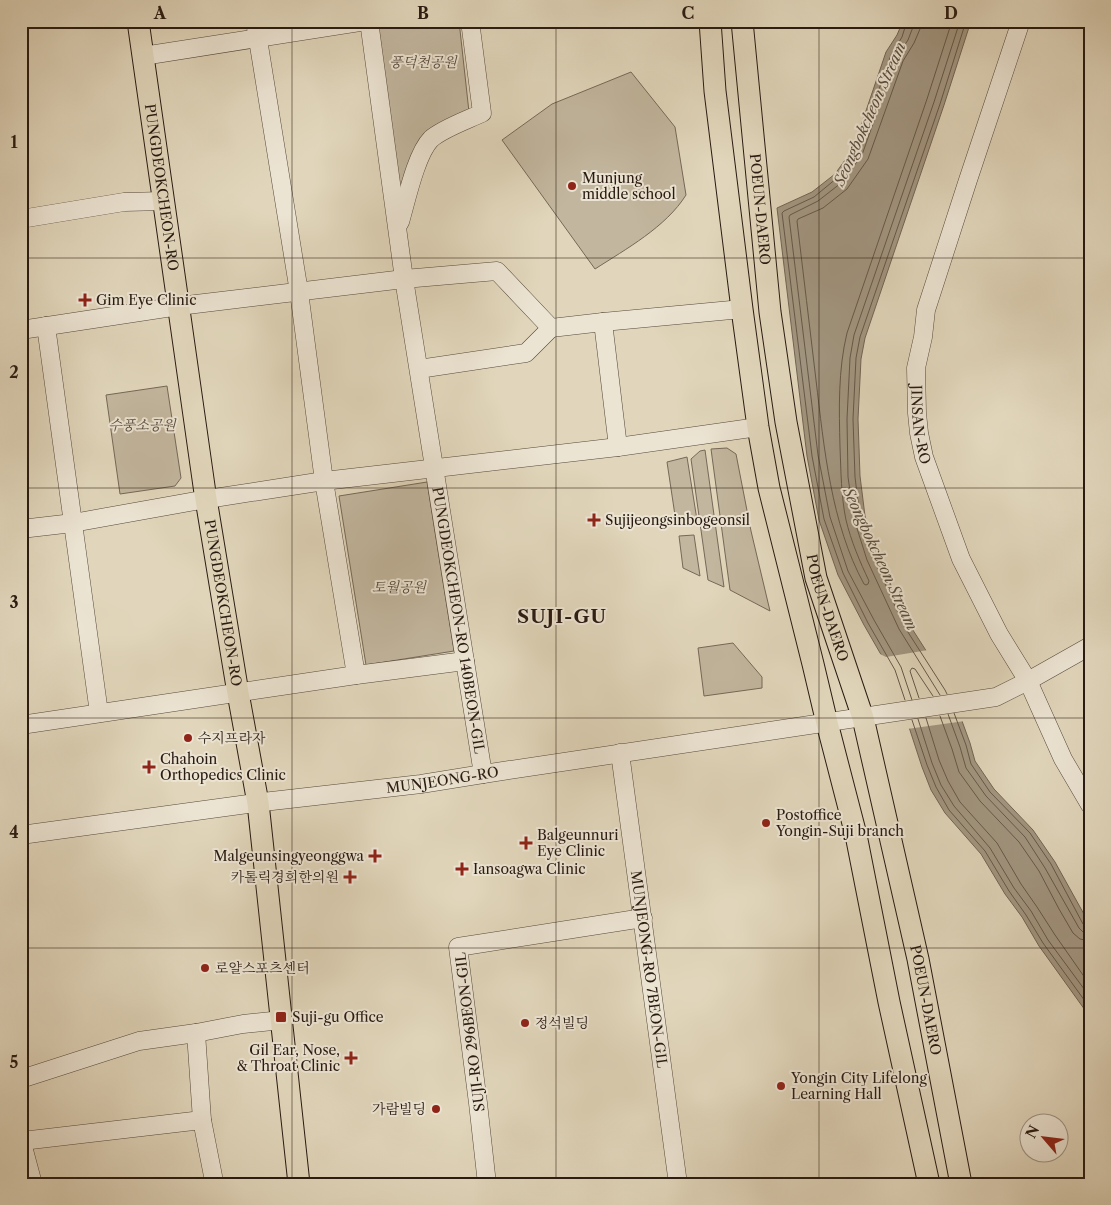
<svg xmlns="http://www.w3.org/2000/svg" width="1111" height="1205" font-family="'Libre Caslon Text','Noto Serif KR',serif">
  <style>
    .green { fill: #c2b69e; stroke: #756858 }
    .water { fill: #a29681; stroke: #716454 }
    .pier { fill: #e1d6bb }
    .lines { fill: none; stroke-linecap: round; stroke-linejoin: round }
    .shore { stroke: #655849; stroke-width: 1 }
    .minor-casing { stroke: #56493c; stroke-width: 19 }
    .major-casing { stroke: #281a11; stroke-width: 23 }
    .minor { stroke: #ece4d3; stroke-width: 18 }
    .major { stroke: #e1d6bb; stroke-width: 21 }
    .grid { fill: none; stroke: #281a11; stroke-width: 1; stroke-opacity: 0.55 }
    .poi-dot { fill: #8f2418; stroke: #ece4d3; stroke-width: 2 }
    .labels { text-anchor: middle; stroke-width: 4; stroke-linejoin: round; paint-order: stroke }
    .park-label { font-size: 14px; font-style: italic; fill: #56493b; stroke: #ece4d3 }
    .poi-label { font-size: 14px; fill: #281a11; stroke: #ece4d3; text-anchor: start }
    .street-label { font-size: 14px; fill: #281a11; stroke: #ece4d3 }
    .water-label { font-size: 15px; font-style: italic; fill: #594c3e; stroke: #ece4d3 }
    .district-label { font-size: 19px; font-weight: bold; letter-spacing: 1px; fill: #281a11; stroke: #ece4d3 }
    .neatline { fill: none; stroke: #281a11; stroke-width: 2 }
    .grid-label { font-size: 16px; text-anchor: middle; font-weight: bold; fill: #281a11 }
  </style>
  <rect width="100%" height="100%" fill="#e1d6bb"/>
  <filter id="stains"><feTurbulence type="fractalNoise" baseFrequency=".004" numOctaves="4"/><feColorMatrix values="0 0 0 0 .2 0 0 0 0 .09 0 0 0 0 .02 0 0 0 .5 -.17"/></filter>
  <radialGradient id="worn" r=".72"><stop offset=".6" stop-color="#630" stop-opacity="0"/><stop offset="1" stop-color="#630" stop-opacity=".3"/></radialGradient>
  <path class="green" d="M417 21H459L469 112 445 123 401 202 378 28Z
    M631 72 675 127 686 195C666 227 626 249 595 269L502 140 552 104Z
    M167 386 181 478 175 486 120 494 106 395Z
    M727 448 736 454 751 531 770 611 730 590 711 449Z
    M705 450 724 587 708 580 691 459 700 451Z
    M687 457 697 520 676 522 667 462Z
    M427 482 454 651 366 665 339 496Z
    M694 535 700 576 683 568 679 536Z
    M733 643 762 677V688L704 696 698 648Z"/>
  <path class="water" d="M903 21H971L944 105 865 338 861 359 858 419 860 476 865 516 877 555 909 624 950 688 970 743 975 761 994 789 1033 830 1055 862 1090 925V1017L1039 946 1022 917 1005 894 981 854 945 813 931 790 922 767 891 672 864 625 838 575 819 520 807 456 777 208 812 192 835 174 853 149 886 52 897 35Z"/>
  <path class="pier" d="M928 650 952 687 965 721 907 729 889 673 876 652 886 657Z"/>
  <g class="lines">
    <path class="shore" d="M921 21 920 29 914 43 903 61 868 159 847 189 823 208 798 219 797 221C803 274 810 327 816 380 824 447 831 524 864 584L866 585 868 584 869 581C860 562 851 541 846 520 841 496 841 471 840 447 839 409 838 370 847 333L927 99 952 21
      M947 694 945 690 904 626 873 557 860 518 855 477 853 419 856 358 860 337 940 104 966 21
      M940 695 899 629 867 560 854 519 848 477 847 419 850 358 854 335 934 102 960 21
      M919 698 910 671 912 668 915 669 933 696
      M905 700 895 670 868 623 843 573 824 519 812 456 782 213 784 211 814 197 837 178 857 152 891 55 902 37 907 21
      M912 700 901 667 874 620 848 571 830 517 818 455 789 217 790 215 818 201 841 183 862 155 896 58 908 40 913 27 914 21
      M954 713 966 745 971 764 990 792 1030 833 1051 864 1083 924 1086 926 1090 927
      M948 714 960 747 966 768 986 796 1025 837 1045 868 1079 928 1083 932 1090 933
      M940 716 952 749 959 772 980 801 1019 842 1039 871 1059 909 1073 933 1080 939 1090 941
      M926 718 939 760 948 781 960 802 997 843 1021 884 1037 907 1055 935 1090 985
      M918 719 932 763 941 785 954 806 990 848 1014 888 1031 911 1048 940 1090 997
      M912 720 927 765 936 787 949 810 985 851 1009 891 1026 915 1043 943 1090 1008"/>
    <defs>
      <g id="minor">
        <path d="M255 21 299 292 324 481 356 675"/>
        <path id="s1" d="M369 21 404 279 483 774"/>
        <path id="s2" d="M1021 21 968 180 926 310 923 337 916 368 917 413 919 433 924 457 961 559 999 634 1028 681 1063 759 1090 805"/>
        <path d="M143 56 366 21"/>
        <path d="M21 219 124 202 164 201"/>
        <path d="M400 222C406 202 416 154 431 139 442 129 467 120 482 113L470 21"/>
        <path d="M603 322 618 447"/>
        <path d="M46 326 99 713"/>
        <path d="M21 330 179 306 404 279 497 271 551 328 603 322 742 309"/>
        <path d="M419 369 526 353 551 328"/>
        <path d="M21 529 73 523 201 500 324 481 618 447 758 427"/>
        <path d="M21 725 356 675 465 661"/>
        <path id="s3" d="M620 753 678 1184"/>
        <path id="s4" d="M21 835 263 802 421 784 483 774 996 697 1028 681 1090 646"/>
        <path d="M196 1033 202 1120 213 1176V1184"/>
        <path d="M21 1079 139 1041 196 1033 243 1024 282 1020"/>
        <path d="M21 1139 33 1184"/>
        <path d="M22 1141 202 1120"/>
        <path d="M487 1184 478 1103 458 947 643 918"/>
      </g>
      <g id="major">
        <path id="s5" d="M138 21 205 493 238 693 258 803 299 1184"/>
        <path d="M710 21 715 91 742 309 758 427 769 488 813 664 827 723 856 835 889 1002 929 1184"/>
        <path id="s6" d="M742 21 770 312 786 422 816 578 863 718 918 959 961 1184"/>
      </g>
    </defs>
    <use href="#minor" class="minor-casing"/>
    <use href="#major" class="major-casing"/>
    <use href="#minor" class="minor"/>
    <use href="#major" class="major"/>
  </g>
  <path class="grid" d="M292 21V1184M556 21V1184M819 21V1184M21 258H1090M21 488H1090M21 718H1090M21 948H1090"/>
  <g class="poi-dot">
    <circle cx="572" cy="186" r="5"/>
    <path d="M82.5 292.5h5v5h5v5h-5v5h-5v-5h-5v-5h5z"/>
    <path d="M591.5 512.5h5v5h5v5h-5v5h-5v-5h-5v-5h5z"/>
    <circle cx="188" cy="738" r="5"/>
    <path d="M146.5 759.5h5v5h5v5h-5v5h-5v-5h-5v-5h5z"/>
    <circle cx="766" cy="823" r="5"/>
    <path d="M523.5 835.5h5v5h5v5h-5v5h-5v-5h-5v-5h5z"/>
    <path d="M372.5 848.5h5v5h5v5h-5v5h-5v-5h-5v-5h5z"/>
    <path d="M459.5 861.5h5v5h5v5h-5v5h-5v-5h-5v-5h5z"/>
    <path d="M347.5 869.5h5v5h5v5h-5v5h-5v-5h-5v-5h5z"/>
    <circle cx="205" cy="968" r="5"/>
    <rect x="275" y="1011" width="12" height="12" rx="2.5"/>
    <circle cx="525" cy="1023" r="5"/>
    <path d="M348.5 1050.5h5v5h5v5h-5v5h-5v-5h-5v-5h5z"/>
    <circle cx="781" cy="1086" r="5"/>
    <circle cx="436" cy="1109" r="5"/>
  </g>
  <g class="labels">
    <g class="park-label">
      <text x="423" y="67">풍덕천공원</text>
      <text x="142" y="430">수풍소공원</text>
      <text x="399" y="592">토월공원</text>
    </g>
    <g class="poi-label">
      <text x="582" y="183">Munjung<tspan x="582" dy="16">middle school</tspan></text>
      <text x="96" y="305">Gim Eye Clinic</text>
      <text x="605" y="525">Sujijeongsinbogeonsil</text>
      <text x="198" y="743">수지프라자</text>
      <text x="160" y="764">Chahoin<tspan x="160" dy="16">Orthopedics Clinic</tspan></text>
      <text x="776" y="820">Postoffice<tspan x="776" dy="16">Yongin-Suji branch</tspan></text>
      <text x="537" y="840">Balgeunnuri<tspan x="537" dy="16">Eye Clinic</tspan></text>
      <text x="364" y="861" text-anchor="end">Malgeunsingyeonggwa</text>
      <text x="473" y="874">Iansoagwa Clinic</text>
      <text x="339" y="882" text-anchor="end">카톨릭경희한의원</text>
      <text x="215" y="973">로얄스포츠센터</text>
      <text x="292" y="1022">Suji-gu Office</text>
      <text x="535" y="1028">정석빌딩</text>
      <text x="340" y="1055" text-anchor="end">Gil Ear, Nose,<tspan x="340" dy="16">&amp; Throat Clinic</tspan></text>
      <text x="791" y="1083">Yongin City Lifelong<tspan x="791" dy="16">Learning Hall</tspan></text>
      <text x="426" y="1114" text-anchor="end">가람빌딩</text>
    </g>
    <g class="street-label">
      <text dy="5" stroke="none"><textPath href="#s5" startOffset="168">PUNGDEOKCHEON-RO</textPath></text>
      <text dy="5" stroke="none"><textPath href="#s6" startOffset="189">POEUN-DAERO</textPath></text>
      <text dy="5" stroke="none"><textPath href="#s2" startOffset="420">JINSAN-RO</textPath></text>
      <text dy="5" stroke="none"><textPath href="#s5" startOffset="588">PUNGDEOKCHEON-RO</textPath></text>
      <text dy="5" stroke="none"><textPath href="#s6" startOffset="594">POEUN-DAERO</textPath></text>
      <text dy="5" stroke="none"><textPath href="#s1" startOffset="606">PUNGDEOKCHEON-RO 140BEON-GIL</textPath></text>
      <text dy="5" stroke="none"><textPath href="#s4" startOffset="425">MUNJEONG-RO</textPath></text>
      <text dy="5" stroke="none"><textPath href="#s3" startOffset="218">MUNJEONG-RO 7BEON-GIL</textPath></text>
      <text dy="5" stroke="none"><textPath href="#s6" startOffset="999">POEUN-DAERO</textPath></text>
      <text transform="translate(470 1032) rotate(-97)" y="5">SUJI-RO 296BEON-GIL</text>
    </g>
    <g class="water-label">
      <text transform="translate(870 114) rotate(-66)" y="5">Seongbokcheon Stream</text>
      <text transform="translate(880 559) rotate(65)" y="5">Seongbokcheon Stream</text>
    </g>
    <g class="district-label">
      <text x="562" y="623">SUJI-GU</text>
    </g>
  </g>
  <rect width="1111" height="1205" fill="none" stroke="#e1d6bb" stroke-width="55"/>
  <g transform="translate(1044 1138) rotate(298)"><circle r="24" fill="#ece4d3" stroke="#9e9385"/>
  <path d="M0-4L9 19L0 12L-9 19Z" fill="#8f2418"/>
  <text y="-8" font-size="14" font-weight="bold" text-anchor="middle" fill="#281a11">N</text>
  </g>
  <rect x="28" y="28" width="1056" height="1150" class="neatline"/>
  <g class="grid-label">
    <text x="160" y="19">A</text>
    <text x="423" y="19">B</text>
    <text x="688" y="19">C</text>
    <text x="951" y="19">D</text>
    <text x="14" y="148">1</text>
    <text x="14" y="378">2</text>
    <text x="14" y="608">3</text>
    <text x="14" y="838">4</text>
    <text x="14" y="1068">5</text>
  </g>
  <rect width="100%" height="100%" filter="url(#stains)"/>
  <rect width="100%" height="100%" fill="url(#worn)"/>
</svg>
